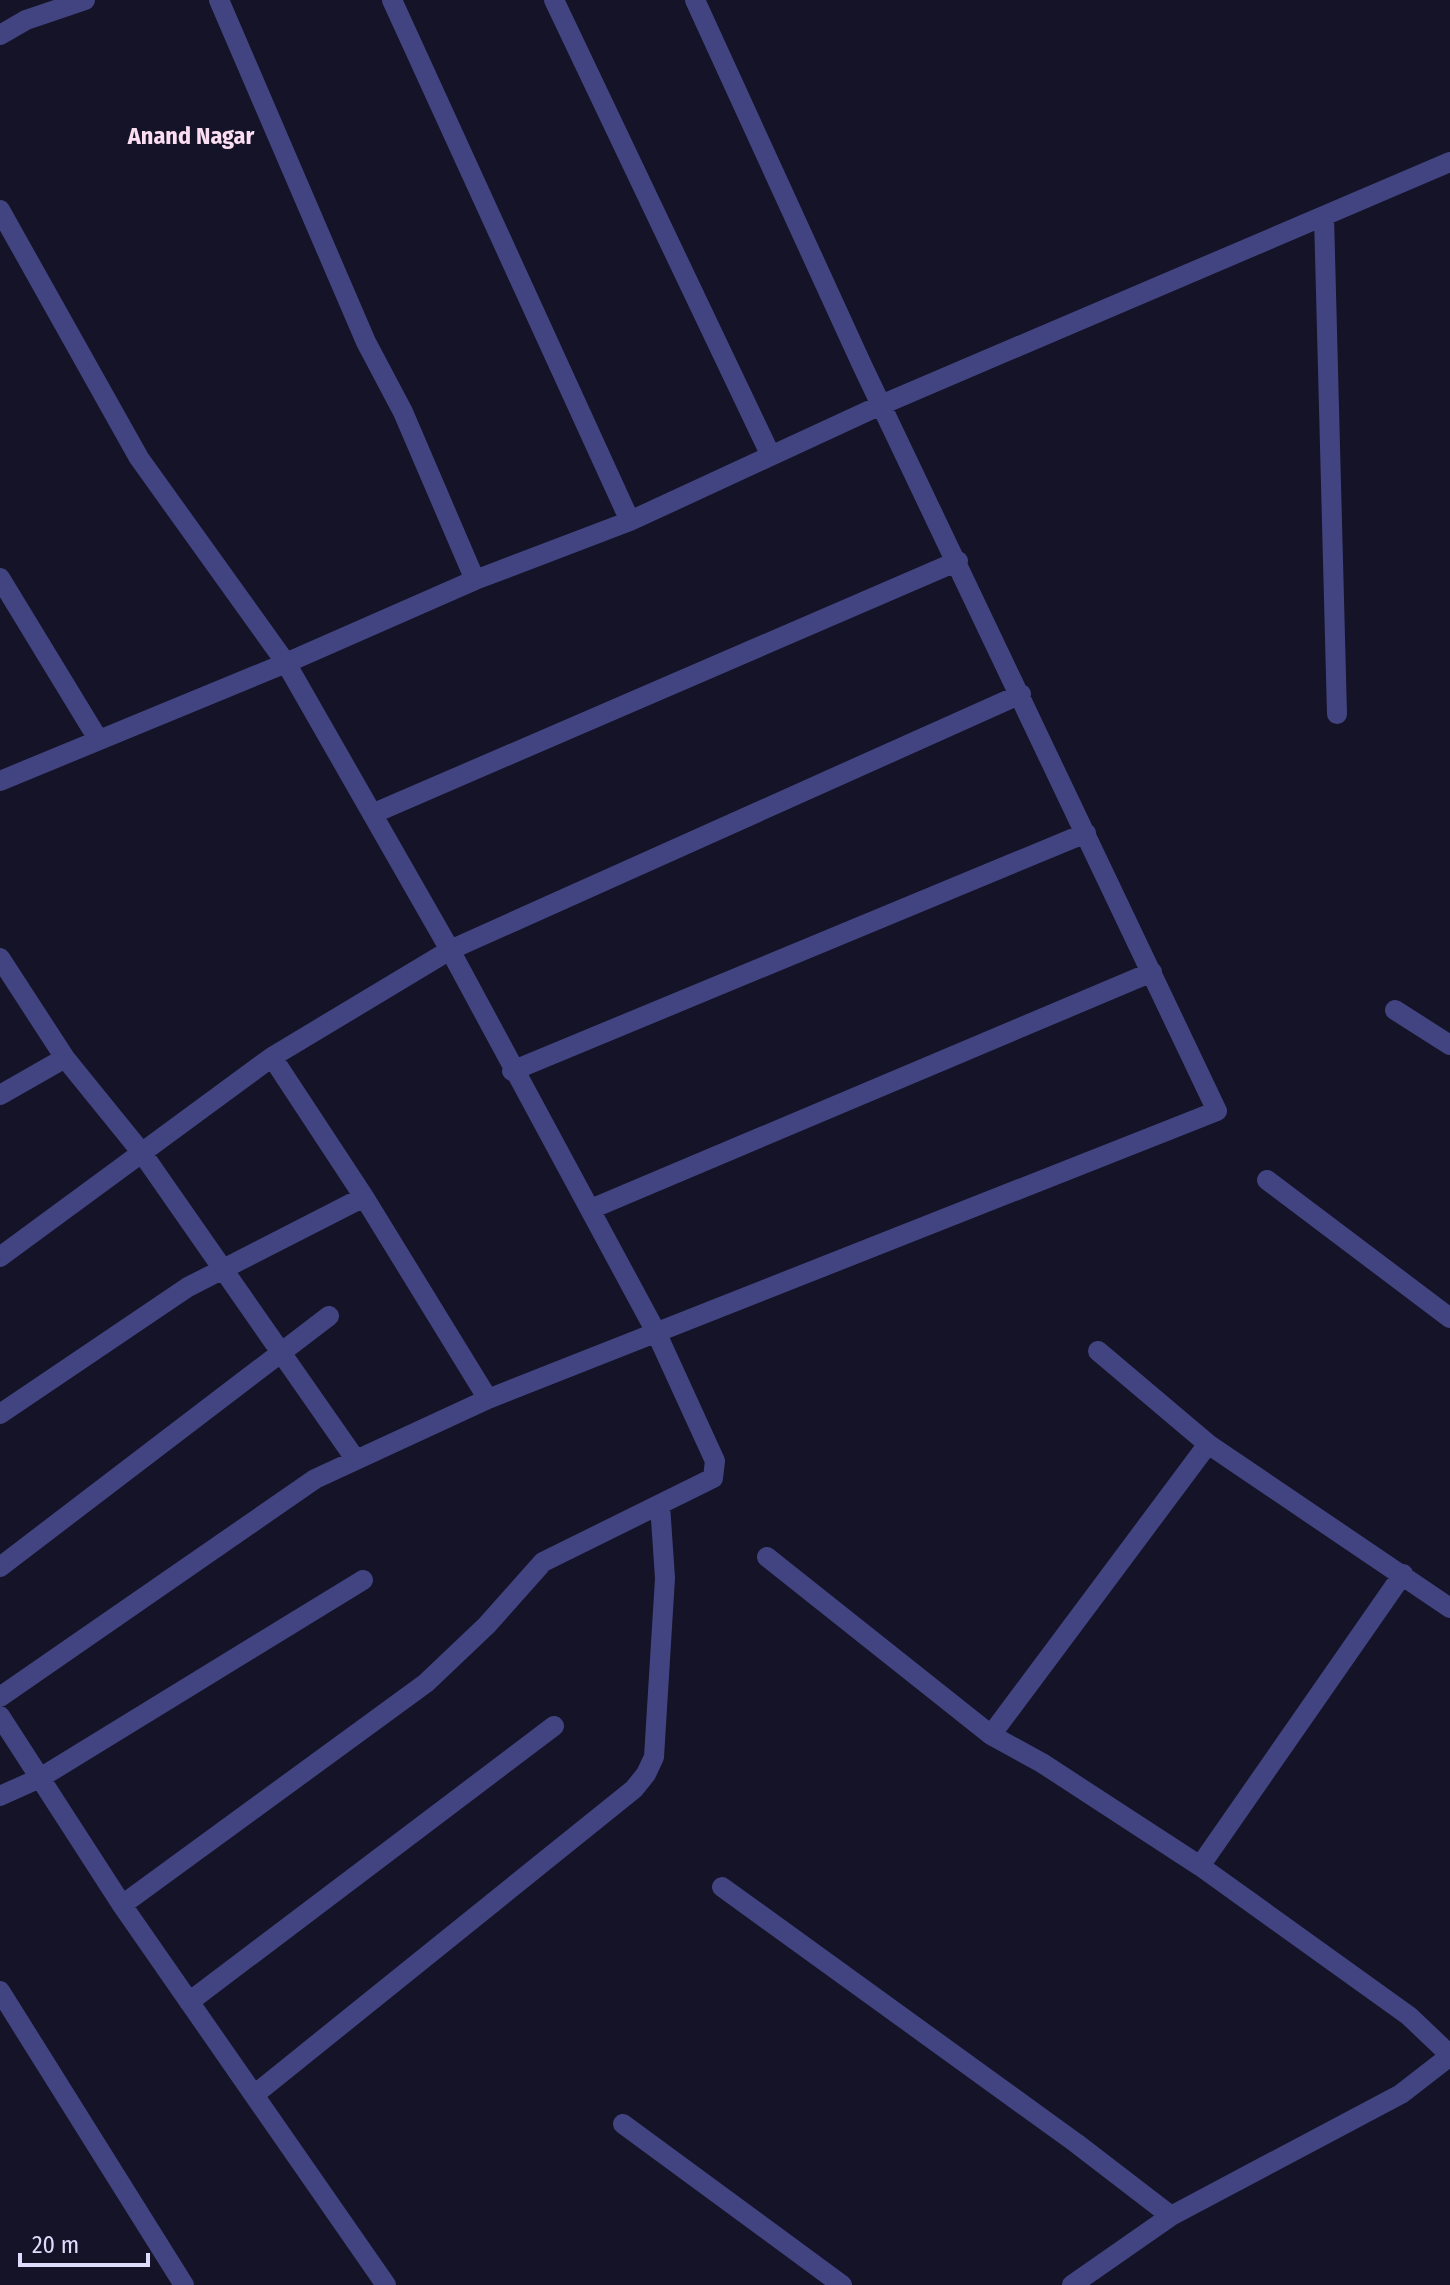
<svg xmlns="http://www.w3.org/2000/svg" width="1450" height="2285" font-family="'Fira Sans Condensed',sans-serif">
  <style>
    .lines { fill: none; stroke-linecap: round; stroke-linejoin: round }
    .street { stroke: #424481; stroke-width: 20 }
    .labels { text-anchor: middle; stroke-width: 8; stroke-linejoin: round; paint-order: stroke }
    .neighbourhood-label { font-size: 24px; font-weight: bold; fill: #fcdef3; stroke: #151327 }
  </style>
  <rect width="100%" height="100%" fill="#151327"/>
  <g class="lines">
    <path class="street" d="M219 0 366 342 403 412 475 580
      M392 0 630 521
      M554 0 771 456
      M0 35 26 20 85 0
      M0 210 139 458 286 663 450 950 656 1332 715 1461 713 1478 543 1562 487 1625 426 1683 122 1905
      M1324 216 1337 714
      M0 578 98 739
      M0 781 286 663 475 580 630 521 881 405 1450 162
      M372 814 958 561
      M0 958 65 1058 142 1153 356 1460
      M1395 1010 1450 1045
      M272 1057 450 950 1021 694
      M512 1071 1086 833
      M0 1095 65 1058
      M1267 1180 1450 1318
      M591 1209 1152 972
      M0 1257 272 1057 364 1197 488 1399 315 1479 0 1697
      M1098 1351 1208 1444 1450 1608
      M488 1399 1217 1111 862 365 695 0
      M0 1414 188 1287 364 1197
      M767 1557 991 1735 1042 1763 1200 1866 1409 2016 1450 2055
      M0 1567 329 1316
      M0 1716 122 1905 386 2285
      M991 1735 1208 1444
      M0 1796 40 1778 363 1580
      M1200 1866 1403 1574
      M722 1887 1076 2143 1171 2216
      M0 1991 184 2285
      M189 2002 554 1726
      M254 2095 634 1789 646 1774 654 1757 665 1578 660 1505
      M623 2124 842 2285
      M1072 2285 1171 2216 1401 2094 1450 2056"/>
  </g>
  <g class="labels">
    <g class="neighbourhood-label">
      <text x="191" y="144">Anand Nagar</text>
    </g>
  </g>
  <path d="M20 2253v12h128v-12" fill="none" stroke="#dedcfc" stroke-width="4"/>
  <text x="32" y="2253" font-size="24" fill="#dedcfc" stroke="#151327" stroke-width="6" paint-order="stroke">20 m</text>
</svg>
